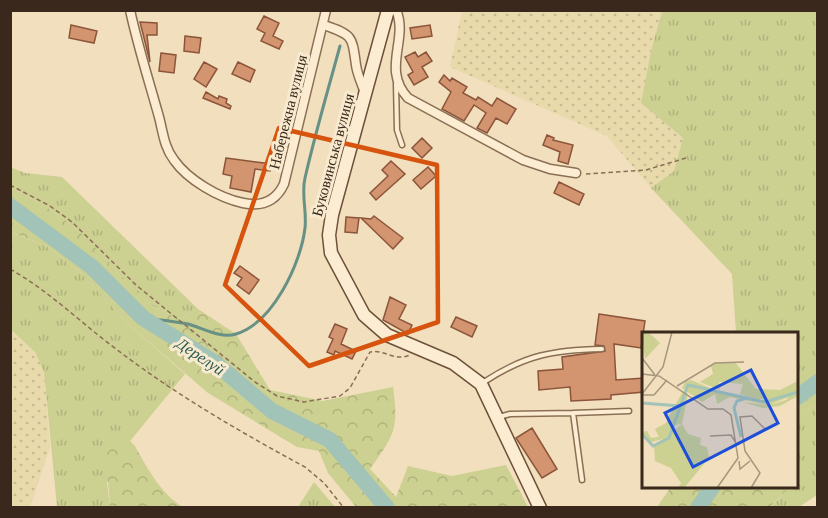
<svg xmlns="http://www.w3.org/2000/svg" width="828" height="518" font-family="'Crimson Pro',serif">
  <style>
    .farmland { fill: url(#farmland-dots) }
    .grass { fill: url(#grass-tufts) }
    .forest { fill: url(#forest-crowns) }
    .lines { fill: none; stroke-linecap: round; stroke-linejoin: round }
    .stream { stroke: #689185; stroke-width: 3 }
    .river { stroke: #a2c3b7; stroke-width: 16 }
    .building { fill: #d39470; stroke: #8c5539; stroke-width: 1.5 }
    .lane-casing { stroke: #8b6f55; stroke-width: 7 }
    .street-casing { stroke: #8b6f55; stroke-width: 11 }
    .secondary-casing { stroke: #6d5039; stroke-width: 15 }
    .path { stroke: #8b6f55; stroke-width: 1.5; stroke-dasharray: 4.5 3; stroke-linecap: butt }
    .lane { stroke: #fcedd2; stroke-width: 4 }
    .street { stroke: #fcedd2; stroke-width: 8 }
    .secondary { stroke: #fcedd2; stroke-width: 12 }
    .marked { fill: none; stroke: #d6540e; stroke-width: 4.5; stroke-linejoin: round }
    .labels { text-anchor: middle; stroke-width: 6; stroke-linejoin: round; paint-order: stroke }
    .street-label { font-size: 15px; fill: #39281b; stroke: #f8eace }
    .water-label { font-size: 16px; font-style: italic; fill: #295a54; stroke: #f8eace }
    .inset-river { fill: none; stroke: #a2c3b7; stroke-width: 3 }
    .inset-road { fill: none; stroke: #a7967d; stroke-width: 1.5 }
    .view { fill: #1d4ed8; fill-opacity: 0.15; stroke: #1d4ed8; stroke-width: 3 }
    .inset-edge { fill: none; stroke: #39281b; stroke-width: 3 }
  </style>
  <defs>
    <pattern id="farmland-dots" width="8" height="8" patternUnits="userSpaceOnUse" patternTransform="scale(1.5)"><rect width="8" height="8" fill="#e8daab"/><path d="M2 2h.1M6 6h.1" fill="none" stroke="#c8bb93" stroke-width="1.8" stroke-linecap="round"/></pattern>
    <pattern id="grass-tufts" width="24" height="20" patternUnits="userSpaceOnUse" patternTransform="scale(1.5)"><rect width="24" height="20" fill="#ccd091"/><path d="M3 7l-1-3M5 7V3M7 7l1-3M15 17l-1-3M17 17v-4M19 17l1-3" fill="none" stroke="#b0b37c"/></pattern>
    <pattern id="forest-crowns" width="20" height="18" patternUnits="userSpaceOnUse" patternTransform="scale(1.5)"><rect width="20" height="18" fill="#ccd091"/><path d="M2 6a3 3 0 1 1 6 0M12 15a3 3 0 1 1 6 0" fill="none" stroke="#b0b37c"/></pattern>
  </defs>
  <rect width="100%" height="100%" fill="#f1dfbe"/>
  <path class="farmland" d="M462 11H662L651 51 641 103 683 138 674 171 651 188 607 136 450 67Z
    M10 330 35 352 44 372 50 447 30 507H11Z"/>
  <path class="grass" d="M662 11H817V378L797 386 796 334 736 333 732 274 651 188 674 171 683 138 641 103 651 51Z
    M10 167 25 173 62 177 198 309 181 319C139 304 126 280 97 249 74 223 41 203 11 187Z
    M10 232 48 247 81 273 127 323 185 374 130 441H123L107 483 110 507H57L44 372 35 352 11 330Z
    M817 404V495L799 507 770 508 790 487 796 486 797 415Z
    M314 482 335 507H298Z"/>
  <path class="forest" d="M11 187C41 203 74 223 97 249 125 279 141 305 181 319L198 309 236 334 270 390 323 401 393 387C399 430 394 435 370 469L396 497 408 466 452 476 506 465 528 507H356L328 473 319 451 297 447 208 393 127 323 81 273 48 247 11 232Z
    M817 378V404L797 415V386Z
    M123 441H130L135 446C147 468 161 494 183 507H110L106 454 116 443Z
    M671 487V486L790 487 770 507H657Z"/>
  <g class="lines">
    <path class="stream" d="M143 318C158 320 173 321 188 324 203 328 221 339 236 334 273 323 301 263 305 228 307 211 301 194 305 178 315 134 328 90 340 46"/>
    <path class="river" d="M10 206 92 267 143 318 215 363 272 411 330 440 387 508
      M796 398 818 382
      M698 508 713 486"/>
  </g>
  <path class="building" d="M264 16 279 23 273 36 283 41 279 49 261 41 265 33 257 29Z
    M140 22 157 23V35H147L150 62Z
    M71 25 97 31 94 43 69 38Z
    M430 25 432 36 412 39 410 28Z
    M185 36 201 38 199 53 184 51Z
    M415 52 418 57 426 52 432 61 422 67 428 77 414 85 408 75 413 72 405 57Z
    M161 53 176 55 174 73 159 71Z
    M204 62 217 69 206 87 194 79Z
    M238 62 255 70 250 82 232 74Z
    M444 75 450 81 452 78 467 87 463 93 476 100 478 97 492 106 497 98 516 109 507 124 496 118 487 133 477 128 486 113 474 105 464 121 442 109 451 92 439 82Z
    M206 92 218 99 219 96 227 99 226 103 231 106 230 109 203 98Z
    M547 135 554 138 553 140 573 145 568 164 558 161 560 152 543 145Z
    M422 138 432 148 422 158 412 148Z
    M226 158 272 164 270 171 255 169 251 192 230 188 232 176 223 174Z
    M391 161 405 174 376 200 370 193 388 176 382 170Z
    M428 167 436 176 421 189 413 180Z
    M559 182 584 194 579 205 554 193Z
    M374 216 403 238 393 249 361 218 371 219Z
    M346 217 359 218 357 233 345 232Z
    M240 266 259 280 249 294 237 285 242 278 234 273Z
    M390 297 406 305 399 319 412 325 408 334 383 320Z
    M599 314 645 321 641 348 614 344 616 380 644 378V392L611 395V399L571 401 570 387 539 390 538 371 563 369 562 357 605 351 604 346 595 345Z
    M456 317 477 326 472 337 451 327Z
    M335 324 347 329 341 344 356 351 352 359 335 351 334 355 327 352 333 339 329 337Z
    M532 428 557 469 542 478 516 438Z"/>
  <g class="lines">
    <defs>
      <path id="lane" d="M396 84 397 130 402 145
        M484 382C525 355 553 350 602 349
        M573 413 629 411
        M499 417 510 414 573 413 582 480"/>
      <path id="street" d="M130 10C138 47 149 81 159 117 163 132 164 147 174 160 188 180 219 198 243 203 262 207 276 201 284 184L326 10
        M396 10C409 39 381 69 408 98L523 160 550 169 576 173
        M324 25C353 35 352 36 356 65 357 74 362 84 365 93"/>
      <path id="secondary" d="M388 10 332 215 329 235 331 253 364 315 387 335 453 363 481 384 540 508"/>
    </defs>
    <use href="#lane" class="lane-casing"/>
    <use href="#street" class="street-casing"/>
    <use href="#secondary" class="secondary-casing"/>
    <path class="path" d="M586 174 646 170 686 158
      M10 185 50 206 72 222 136 285 255 382 277 396 304 402 340 396 350 388 370 352C385 349 394 362 410 355
      M10 269C49 291 80 322 116 349 175 394 240 432 305 467L324 483 344 508"/>
    <use href="#lane" class="lane"/>
    <use href="#street" class="street"/>
    <use href="#secondary" class="secondary"/>
  </g>
  <path class="marked" d="M279 128 437 165 438 322 309 366 225 285Z"/>
  <g class="labels">
    <g class="street-label">
      <text transform="translate(288 112) rotate(-76)" y="5">Набережна вулиця</text>
      <text transform="translate(333 155) rotate(-75)" y="5">Буковинська вулиця</text>
    </g>
    <g class="water-label">
      <text transform="translate(201 356) rotate(34)" y="6">Дерелуй</text>
    </g>
  </g>
  <g transform="translate(642 332)">
    <rect width="156" height="156" fill="#f1dfbe"/>
    <path d="M0 0H6L18 11 3 27ZM93 30 114 57 138 58 156 49V57L138 67H114L98 62 101 52 86 35 75 34 78 58 58 50 71 42 69 34 73 31ZM149 61H156V64L138 74 121 76 100 70 127 73 144 68ZM32 74 29 81 33 90 26 102 40 92 46 102 59 106 58 113 65 115 67 126 42 156H36L39 151 29 136 13 129 12 113 21 107 9 110 0 100 5 99 9 106 17 105 13 97 24 91Z" fill="#ccd091"/>
    <path d="M75 33 92 36 101 52 76 50 72 44ZM49 48 80 61 118 68 138 67 150 58 156 57V61L127 73 88 65 75 72 73 62 60 70 40 56 43 50ZM41 59 46 62 40 92 34 93 24 107 32 90 29 81Z" fill="#ccd091"/>
    <path class="inset-river" d="M0 71 38 74M0 102 11 114 27 106 46 53 123 70 156 60M99 105 92 76 95 69 105 66"/>
    <path class="inset-road" d="M0 26 13 43M0 42 17 44 66 77H81L89 83 96 126 75 156M35 54 73 31 102 30M0 62 21 35 30 0M0 63H12L25 48M68 104 89 103 94 111M97 129 98 137 108 129M109 156 118 141 103 119 98 85 110 84 123 97"/>
    <path class="view" d="M109 38 136 91 51 135 23 81Z"/>
    <rect width="156" height="156" class="inset-edge"/>
  </g>
  <rect width="828" height="518" fill="none" stroke="#39281b" stroke-width="24"/>
</svg>
